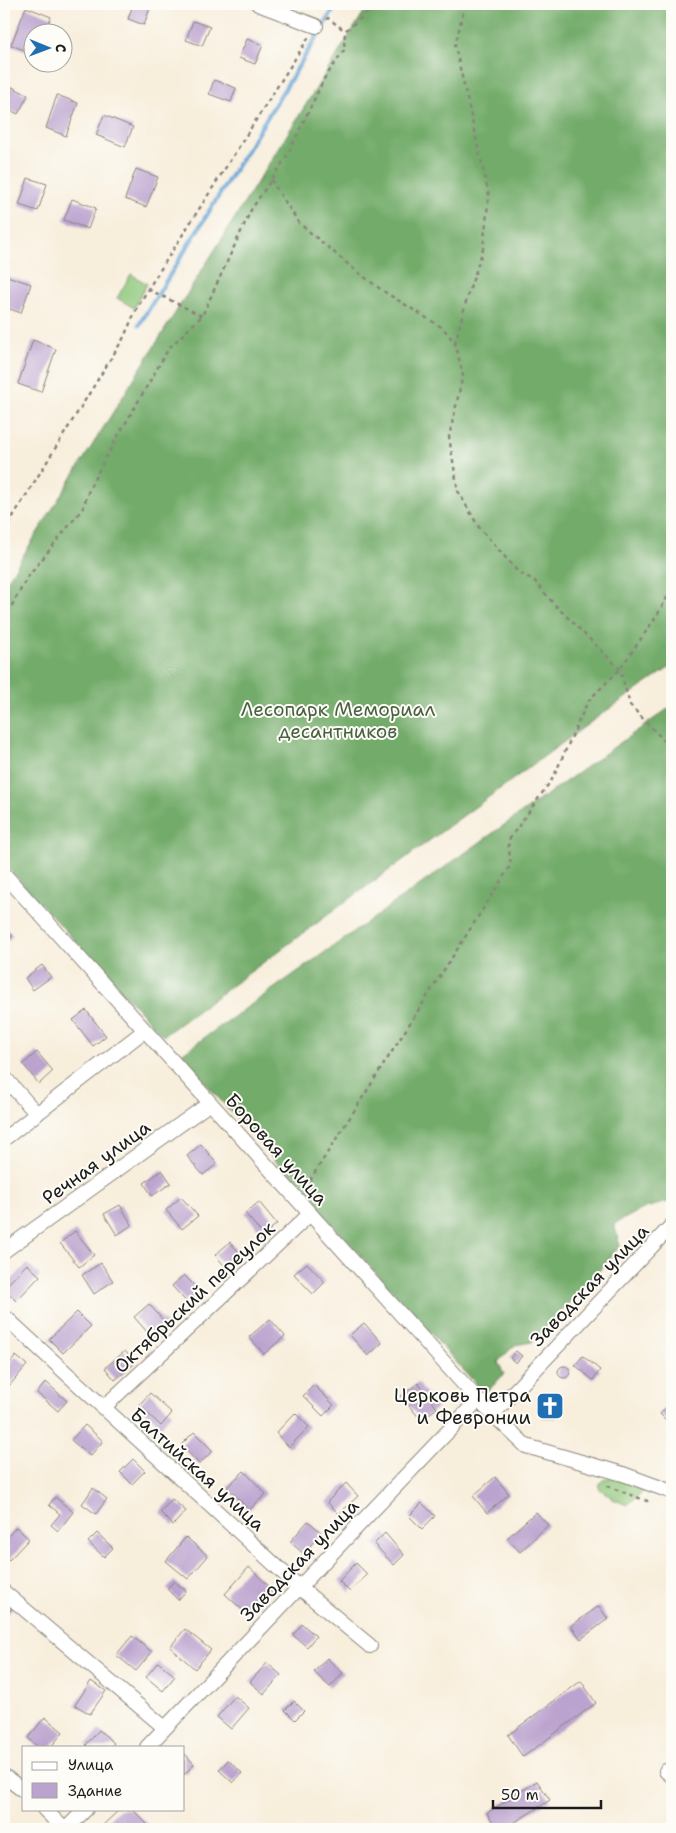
<svg xmlns="http://www.w3.org/2000/svg" width="676" height="1833" font-family="'Shantell Sans',sans-serif">
  <style>
    .green { fill: #8fc77a; stroke: #56724b }
    .forest { fill: #73ac6a; stroke: #486443 }
    .lines { fill: none; stroke-linecap: round; stroke-linejoin: round }
    .stream { stroke: #62a3d5; stroke-width: 4.5 }
    .building { fill: #bba3cf }
    .minor-casing { stroke: #8a857c; stroke-width: 16 }
    .path { stroke: #8a857c; stroke-width: 2.5; stroke-dasharray: 4 4; stroke-linecap: butt }
    .minor { stroke: #fff; stroke-width: 14 }
    .labels { text-anchor: middle; stroke-width: 4; stroke-linejoin: round; paint-order: stroke }
    .park-label { font-size: 19px; fill: #4a6042; stroke: #fdfcf7 }
    .street-label { font-size: 19px; fill: #1c1c1c; stroke: #fdfcf7 }
    .poi-label { font-size: 19px; fill: #1c1c1c; stroke: #fdfcf7; text-anchor: end }
  </style>
  <rect width="100%" height="100%" fill="#fdfcf7"/>
  <filter id="ink" filterUnits="userSpaceOnUse"><feTurbulence type="fractalNoise" baseFrequency=".02" numOctaves="2"/><feDisplacementMap in="SourceGraphic" scale="10" xChannelSelector="R" yChannelSelector="G"/><feConvolveMatrix kernelMatrix="1 2 1 2 8 2 1 2 1" color-interpolation-filters="sRGB"/></filter>
  <filter id="wash" filterUnits="userSpaceOnUse"><feTurbulence type="fractalNoise" baseFrequency=".0096" numOctaves="4" result="noise"/><feDisplacementMap in="SourceGraphic" scale="20" xChannelSelector="R" yChannelSelector="G"/><feGaussianBlur stdDeviation="1.12" result="paint"/><feColorMatrix in="noise" values="0 0 0 0 0 0 0 0 0 0 0 0 0 0 0 0 0 1.4 0 .05"/><feComposite in="paint" operator="in"/></filter>
  <g filter="url(#wash)">
    <rect width="100%" height="100%" fill="#f8eedc"/>
    <path class="green" d="M131 274 147 284 134 308 117 298Z
      M611 1477 645 1490 627 1505 613 1499 599 1488V1484L604 1479Z"/>
    <path class="forest" d="M369 4H672V666L606 711 163 1036 4 864V586Z
      M672 706V1201L645 1208 614 1224 620 1246 598 1272 532 1342 515 1345 498 1362 504 1374 485 1394 180 1055Z"/>
    <g class="lines">
      <path class="stream" d="M139 325 337 4"/>
    </g>
    <g id="blocks">
      <path class="building" d="M133 4 151 5 144 25 128 19Z
        M26 7 51 17 45 32H32V53L11 45Z
        M193 21 210 27 202 46 186 40Z
        M247 39 263 45 255 64 239 58Z
        M214 80 236 88 231 102 209 94Z
        M4 83 28 95 18 114 4 107Z
        M57 95 78 103 66 136 46 128Z
        M104 115 133 127 125 147 96 135Z
        M136 169 158 177 146 207 125 199Z
        M28 178 47 184 38 211 19 205Z
        M72 199 96 208 88 229 64 220Z
        M4 275 31 284 21 313 4 307Z
        M33 340 56 349 41 392 18 384Z
        M4 926 13 936 4 944Z
        M42 965 51 977 33 990 25 978Z
        M86 1010 106 1036 93 1046 73 1020Z
        M37 1052 53 1071 39 1084 23 1064Z
        M201 1144 217 1164 203 1175 187 1156Z
        M162 1170 171 1183 152 1196 144 1183Z
        M181 1197 198 1216 182 1229 166 1210Z
        M259 1202 277 1224 263 1235 245 1213Z
        M120 1205 132 1225 117 1235 104 1214Z
        M75 1231 94 1255 79 1267 60 1243Z
        M230 1242 240 1253 225 1266 215 1255Z
        M101 1263 113 1281 94 1294 82 1275Z
        M307 1263 325 1282 313 1294 294 1274Z
        M27 1264 40 1276 16 1301 4 1288Z
        M184 1275 203 1294 190 1306 172 1286Z
        M149 1304 170 1328 155 1341 134 1317Z
        M77 1312 91 1326 63 1353 49 1339Z
        M270 1319 285 1336 264 1354 249 1337Z
        M364 1323 382 1343 368 1356 350 1335Z
        M125 1351 135 1363 115 1380 105 1368Z
        M516 1351 522 1356 516 1363 510 1358Z
        M16 1356 27 1365 10 1385 4 1379V1370Z
        M583 1356 600 1370 593 1380 575 1365Z
        M558 1372a6 6 0 1 1 12 0a6 6 0 1 1-12 0Z
        M46 1382 67 1401 58 1411 37 1393Z
        M418 1383 437 1408 421 1420 401 1396Z
        M314 1385 334 1405 323 1416 303 1396Z
        M150 1393 172 1413 161 1426 139 1405Z
        M543 1394 557 1395V1418H543Z
        M672 1401V1426L660 1414Z
        M295 1413 309 1427 289 1447 276 1433Z
        M85 1425 103 1441 90 1456 71 1440Z
        M194 1432 213 1451 199 1464 181 1445Z
        M133 1459 145 1471 132 1484 120 1472Z
        M244 1471 266 1494 249 1510 227 1487Z
        M495 1477 509 1494 487 1513 473 1496Z
        M346 1483 358 1496 339 1514 327 1502Z
        M93 1488 107 1499 96 1514 82 1504Z
        M55 1497 73 1512 58 1531 51 1525 60 1514 49 1505Z
        M172 1499 186 1511 173 1525 160 1512Z
        M422 1503 435 1516 422 1529 409 1516Z
        M536 1512 548 1525 520 1552 507 1538Z
        M308 1521 321 1532 304 1554 290 1542Z
        M16 1527 29 1539 9 1560 4 1555V1541Z
        M97 1533 113 1548 104 1557 88 1542Z
        M385 1533 404 1555 394 1565 374 1544Z
        M186 1537 208 1556 188 1579 166 1561Z
        M356 1563 367 1574 350 1592 339 1581Z
        M249 1567 272 1589 248 1615 225 1594Z
        M174 1581 186 1591 178 1600 167 1589Z
        M4 1599 13 1607 4 1619Z
        M599 1606 608 1619 581 1639 571 1626Z
        M302 1624 316 1636 307 1647 293 1635Z
        M185 1629 211 1650 195 1669 170 1647Z
        M132 1636 152 1652 136 1671 116 1655Z
        M327 1658 343 1673 330 1687 314 1672Z
        M158 1662 175 1676 163 1691 146 1677Z
        M267 1663 281 1675 264 1694 250 1682Z
        M91 1681 106 1691 90 1714 75 1705Z
        M581 1681 596 1703 523 1757 508 1735Z
        M235 1696 249 1708 231 1729 217 1717Z
        M294 1701 304 1711 295 1720 285 1710Z
        M45 1717 63 1732 51 1747H38L28 1738Z
        M99 1730 114 1743 111 1747H88L86 1745Z
        M184 1753 194 1764 184 1775Z
        M228 1760 242 1773 233 1783 219 1770Z
        M537 1781 550 1800 504 1829H497L487 1813Z
        M120 1809H132L151 1828 149 1829H103L101 1827Z"/>
    </g>
  </g>
  <g filter="url(#ink)">
    <use href="#blocks" fill-opacity="0" stroke="#8a857c" stroke-width="1"/>
    <g class="lines">
      <defs>
        <path id="minor" d="M258 4 316 26
          M4 874 478 1400 526 1446 623 1474 672 1492
          M4 1077 37 1114
          M4 1139 144 1031
          M4 1251 210 1103
          M4 1316 299 1587 370 1646
          M103 1408 310 1214
          M493 1414 672 1225
          M4 1592 165 1728
          M147 1747 478 1400
          M666 1771 672 1776
          M4 1776 24 1791
          M44 1809 64 1829
          M66 1829 86 1809"/>
      </defs>
      <use href="#minor" class="minor-casing"/>
      <path class="path" d="M326 19 328 18 345 31
        M271 180 299 223 355 270 383 291 443 328 455 343 463 375 449 437 458 491 478 526 519 573 534 580 553 603 620 669 630 705 672 749
        M148 289 202 316
        M455 343 467 298 483 249 489 195 455 46 465 4
        M4 531 123 339 137 308 148 289 309 37
        M4 620 27 578 83 508 90 487 106 457 169 348 202 316 251 210 287 156 324 79 344 50 345 31 378 4
        M304 1186 310 1180 511 865 508 841 553 778 588 701 620 669 656 617 672 589
        M607 1486 647 1501 650 1499"/>
      <use href="#minor" class="minor"/>
    </g>
  </g>
  <defs>
    <symbol id="church-square" viewBox="-11 -11 22 22"><rect x="-9" y="-9" width="18" height="18" rx="4" fill="#1f6fb2" stroke="#fdfcf7"/><path d="M-1.2-6h2.4v3.5h3.3v2.4h-3.3V6h-2.4V-.1h-3.3v-2.4h3.3Z" fill="#fff"/></symbol>
  </defs>
  <g fill-rule="evenodd">
    <use href="#church-square" x="534" y="1390" width="32" height="32"/>
  </g>
  <g class="labels">
    <g class="park-label">
      <text x="338" y="716">Лесопарк Мемориал<tspan x="338" dy="22">десантников</tspan></text>
    </g>
    <g class="street-label">
      <text transform="translate(277 1149) rotate(48)" y="7">Боровая улица</text>
      <text transform="translate(96 1162) rotate(-36)" y="7">Речная улица</text>
      <text transform="translate(589 1285) rotate(-46)" y="7">Заводская улица</text>
      <text transform="translate(194 1297) rotate(-43)" y="7">Октябрьский переулок</text>
      <text transform="translate(198 1469) rotate(42)" y="7">Балтийская улица</text>
      <text transform="translate(299 1560) rotate(-46)" y="7">Заводская улица</text>
    </g>
    <g class="poi-label">
      <text x="531" y="1402">Церковь Петра<tspan x="531" dy="22">и Февронии</tspan></text>
    </g>
  </g>
  <rect width="676" height="1833" fill="none" stroke="#fdfcf7" stroke-width="20"/>
  <rect x="22" y="1746" width="162" height="65" fill="#fdfcf7" stroke="#a3a29f"/>
  <rect x="32" y="1762" width="25" height="8" fill="#ffffff" stroke="#a3a29f"/>
  <text x="68" y="1770" font-size="15" fill="#1c1c1c">Улица</text>
  <rect x="32" y="1783" width="25" height="15" fill="#bba3cf" stroke="#a3a29f"/>
  <text x="68" y="1796" font-size="15" fill="#1c1c1c">Здание</text>
  <g transform="translate(48 48) rotate(91)"><circle r="24" fill="#fdfcf7" stroke="#a3a29f"/>
  <path d="M0-4L9 19L0 12L-9 19Z" fill="#1f6fb2"/>
  <text y="-8" font-size="14" font-weight="bold" text-anchor="middle" fill="#1c1c1c">С</text>
  </g>
  <path d="M493 1800v8h108v-8" fill="none" stroke="#1c1c1c" stroke-width="2.5"/>
  <text x="501" y="1800" font-size="15" fill="#1c1c1c" stroke="#fdfcf7" stroke-width="4" paint-order="stroke">50 m</text>
</svg>
